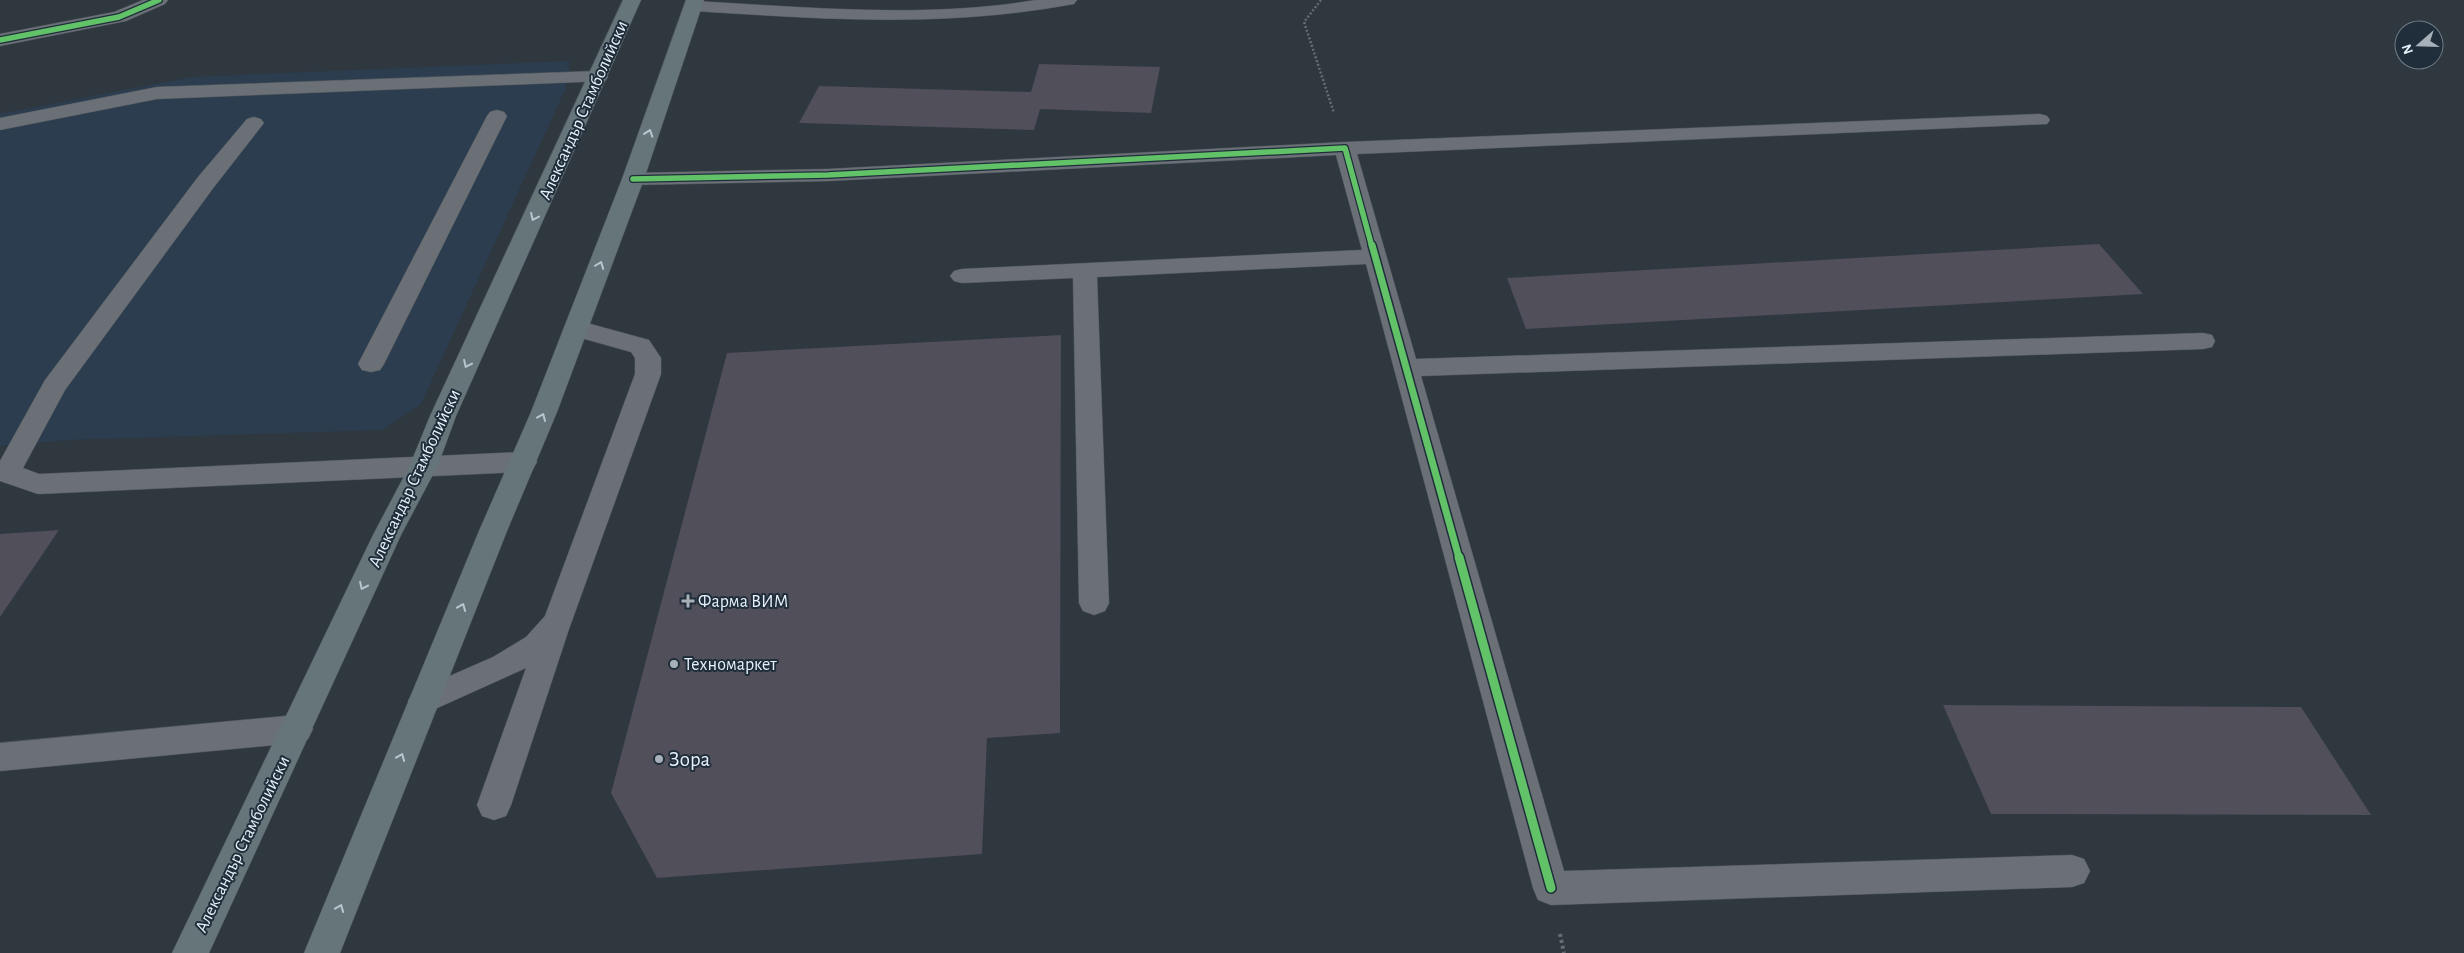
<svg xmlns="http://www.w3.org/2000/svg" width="2464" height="953" font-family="'Alegreya Sans',sans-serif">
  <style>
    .built { fill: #2b3d4e }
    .building { fill: #504f5a }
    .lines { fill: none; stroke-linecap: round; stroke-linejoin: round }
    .minor-casing { stroke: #4e555c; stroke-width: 1 }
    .major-casing { stroke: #4e555c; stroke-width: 1 }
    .path-far1 { stroke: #676d73; stroke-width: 2.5; stroke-dasharray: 2 2; stroke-linecap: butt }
    .path { stroke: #676d73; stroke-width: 4; stroke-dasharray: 3 3; stroke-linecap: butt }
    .minor { fill: #6a7076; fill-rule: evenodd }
    .major { fill: #66757a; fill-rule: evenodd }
    .cycleway-far2-casing { stroke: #1f2e3a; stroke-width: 8 }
    .cycleway-far1-casing { stroke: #1f2e3a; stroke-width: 10 }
    .cycleway-casing { stroke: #1f2e3a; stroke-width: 12 }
    .cycleway-far2 { stroke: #61c268; stroke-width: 5.5 }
    .cycleway-far1 { stroke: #61c268; stroke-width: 7 }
    .cycleway { stroke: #61c268; stroke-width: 9 }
    .oneway { stroke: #bac6cd }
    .poi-dot { fill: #a7b0b9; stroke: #1f2e3a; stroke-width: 2 }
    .labels { text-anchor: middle; stroke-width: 4; stroke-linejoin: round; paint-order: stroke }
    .street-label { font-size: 18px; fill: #e8f1fa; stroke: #1f2e3a }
    .poi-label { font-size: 18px; fill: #e8f1fa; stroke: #1f2e3a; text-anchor: start }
    .near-poi-label { font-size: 21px; fill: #e8f1fa; stroke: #1f2e3a; text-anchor: start }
  </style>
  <rect width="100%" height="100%" fill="#2f373f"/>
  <path class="built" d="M570 61 565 90 421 404 383 430 69 440 0 446V114L191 77Z"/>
  <path class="building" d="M1039 64 1160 67 1151 113 1040 109 1034 130 799 123 819 86 1031 92Z
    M2099 244 2143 294 1526 329 1507 278Z
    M1061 335 1060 733 987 738 982 854 657 878 611 793 727 353Z
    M59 530 0 617V534Z
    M1943 705 2301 707 2371 815 1991 814Z"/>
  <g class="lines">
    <defs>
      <path id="minor" d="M143 0H168L165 4 126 21 0 46V34L114 12Z
        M1036 0H1077L1074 4 1068 5C940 28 823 19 694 11L688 10 685 6 688 2 694 1C807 7 924 19 1036 0Z
        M598 71 605 73 608 77 605 81 157 99 0 130V118L157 87Z
        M497 110 504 112 507 116 384 364 380 370 371 372 362 370 358 364 487 116 490 112Z
        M2040 114 2047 116 2050 120 2047 124 1357 154 1416 359 2203 333 2212 335 2215 341 2212 347 2203 349 1421 376 1564 871 2072 855 2084 859 2090 871 2084 883 2072 887 1551 905 1538 900 1533 888 1366 264 1097 277 1109 603 1105 611 1094 615 1083 611 1079 603 1073 278 962 283 954 281 950 276 954 271 962 269 1362 250 1336 155 828 181 633 185 625 184 622 179 625 174 633 173 828 169 1345 142Z
        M254 117 261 119 264 123 214 187 65 390 23 468 39 474 523 452 533 455 537 462 533 469 523 472 38 494 0 481V461L45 380 198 177 247 119Z
        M576 320 649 340 661 358V374L569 629 511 805 506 816 494 820 482 816 477 805 526 668 424 714 413 710 408 701 413 692 493 657 526 637 545 616 635 374V358L631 352 567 334 564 328 567 322Z
        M297 715 308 719 313 729 308 739 297 743 0 771V743Z"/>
      <path id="major" d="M623 0H641L456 416 438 465 401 535 209 953H172L373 535 410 465 430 416Z
        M686 0H704L644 179 557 412 507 531 340 953H304L479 531 531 412 622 179Z"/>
    </defs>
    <use href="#minor" class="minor-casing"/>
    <use href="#major" class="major-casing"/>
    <path class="path-far1" d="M1321 0 1304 22 1334 113"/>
    <path class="path" d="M1560 934 1564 953"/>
    <use href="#minor" class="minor"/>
    <use href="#major" class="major"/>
    <defs>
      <path id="cycleway-far2" d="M0 40 119 17 159 0
        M633 179 828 175 1345 148 1372 247"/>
      <path id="cycleway-far1" d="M1372 245 1459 558"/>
      <path id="cycleway" d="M1459 557 1551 888"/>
    </defs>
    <use href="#cycleway-far2" class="cycleway-far2-casing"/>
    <use href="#cycleway-far1" class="cycleway-far1-casing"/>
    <use href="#cycleway" class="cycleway-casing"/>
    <use href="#cycleway-far2" class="cycleway-far2"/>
    <use href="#cycleway-far1" class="cycleway-far1"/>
    <use href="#cycleway" class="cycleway"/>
  </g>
  <defs><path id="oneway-chevron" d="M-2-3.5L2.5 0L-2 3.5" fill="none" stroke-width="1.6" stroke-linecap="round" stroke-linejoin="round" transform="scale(1.25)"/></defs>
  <g class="oneway">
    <use href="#oneway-chevron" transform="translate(649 133) rotate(-71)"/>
    <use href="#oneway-chevron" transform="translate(534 217) rotate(115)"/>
    <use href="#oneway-chevron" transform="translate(600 265) rotate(-69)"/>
    <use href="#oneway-chevron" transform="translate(467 364) rotate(115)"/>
    <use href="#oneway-chevron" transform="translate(542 417) rotate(-67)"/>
    <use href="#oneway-chevron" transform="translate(363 586) rotate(115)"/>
    <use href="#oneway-chevron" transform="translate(462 607) rotate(-68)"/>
    <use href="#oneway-chevron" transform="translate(401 757) rotate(-68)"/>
    <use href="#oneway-chevron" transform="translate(340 908) rotate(-68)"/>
  </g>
  <g class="poi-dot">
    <path d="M685.5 593.5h5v5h5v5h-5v5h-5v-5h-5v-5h5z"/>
    <circle cx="674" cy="664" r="5"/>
    <circle cx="659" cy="759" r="5"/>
  </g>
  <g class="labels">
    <g class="street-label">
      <text transform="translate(583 110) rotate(-66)" y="6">Александър Стамболийски</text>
      <text transform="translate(414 478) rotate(-65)" y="6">Александър Стамболийски</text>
      <text transform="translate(242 844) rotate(-64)" y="6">Александър Стамболийски</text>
    </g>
    <g class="poi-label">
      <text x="698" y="607">Фарма ВИМ</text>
      <text x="684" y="670">Техномаркет</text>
    </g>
    <g class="near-poi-label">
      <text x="669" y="766">Зора</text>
    </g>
  </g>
  <g transform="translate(2419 45) rotate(250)"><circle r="24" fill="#1f2e3a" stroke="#6f7c87"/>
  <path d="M0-4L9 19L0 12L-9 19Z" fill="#a7b0b9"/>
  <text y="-8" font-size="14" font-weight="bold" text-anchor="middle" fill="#e8f1fa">N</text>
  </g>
</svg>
